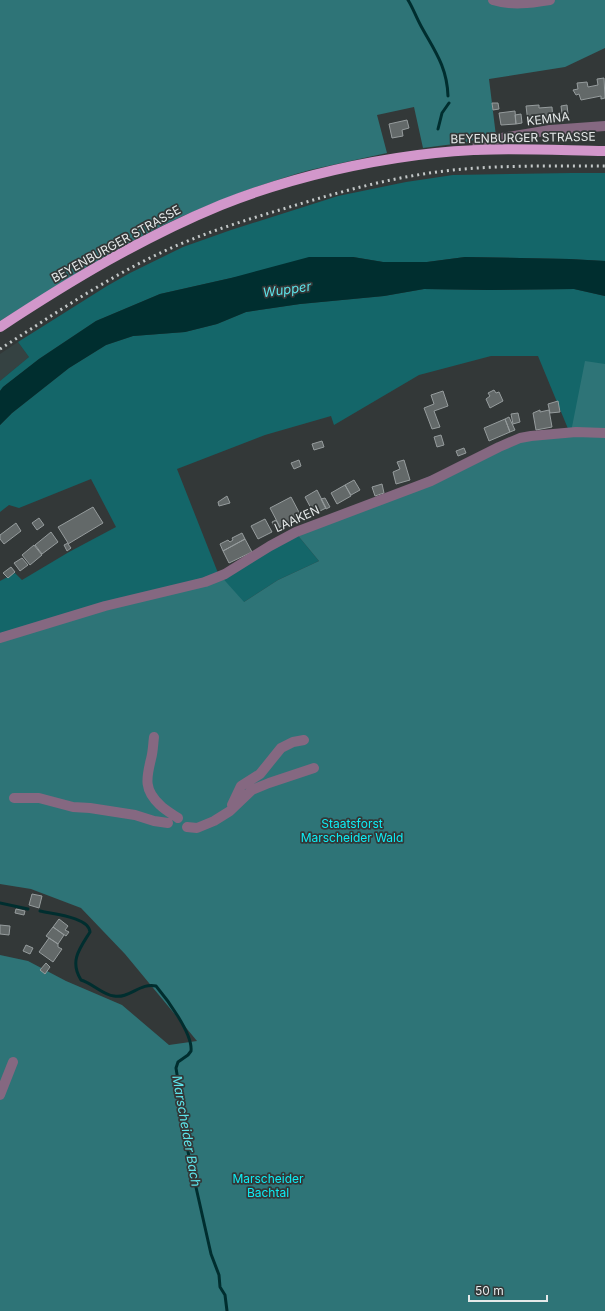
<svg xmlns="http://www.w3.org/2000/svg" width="605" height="1311" font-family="Inter,sans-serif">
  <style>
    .built { fill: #354242 }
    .green { fill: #146669 }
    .forest { fill: #2e7477 }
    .water { fill: #002e2f }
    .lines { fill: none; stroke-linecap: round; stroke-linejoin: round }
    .stream { stroke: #002e2f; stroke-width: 3 }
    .building { fill: #636969; stroke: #969c9d }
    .minor { stroke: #856881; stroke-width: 10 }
    .major { stroke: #d297cb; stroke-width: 10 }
    .rail { stroke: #c3c8c8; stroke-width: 3; stroke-dasharray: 2 4; stroke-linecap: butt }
    .labels { text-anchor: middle; stroke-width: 3.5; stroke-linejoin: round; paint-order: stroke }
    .street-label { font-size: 12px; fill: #e5e9e9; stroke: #333838 }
    .park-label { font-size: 12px; fill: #0deef5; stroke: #333838 }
    .water-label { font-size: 13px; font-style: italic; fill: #5de3e9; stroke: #333838 }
  </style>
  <rect width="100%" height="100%" fill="#333838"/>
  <path class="built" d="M18 342 29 357 0 381V354Z"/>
  <path class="green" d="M572 173H605V261L569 259 465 257 427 262H383L353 257 231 278 160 294 96 321 39 359 3 387 0 391V381L29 357 18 342 107 286 130 273 183 247 231 230 338 196 406 182 453 175Z
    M424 289 490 290 574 289 605 296V438L571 436 538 356H491L419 375 334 425 331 416 265 435 177 469 218 573 295 532 319 561 278 580 244 602 0 639V581L15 573 22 580 69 552 116 527 91 479 19 508 9 505 0 512V425L12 413 69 368 106 345 133 336 185 332 217 324 246 312 300 304 384 296Z"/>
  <path class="forest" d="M0 0H605V48L565 67 489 79 496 136 475 139 469 142 423 148 414 107 377 115 387 153C361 159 335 164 310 170 271 181 232 195 195 211 127 239 63 282 0 321Z
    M585 361 605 364V1311H0V955L28 961 66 981 122 1005 169 1045 197 1041 125 954 81 908 31 889 0 884V639L218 573 244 602 278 580 319 561 295 532 523 438 571 432Z"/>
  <path class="water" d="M309 257H353L383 262H427L465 257 569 259 605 261V296L574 289 490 290 424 289 384 296 300 304 246 312 217 324 185 332 133 336 106 345 69 368 12 413 0 425V391L3 387 39 359 96 321 160 294 231 278Z"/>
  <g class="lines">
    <path class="stream" d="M408 0C413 8 416 17 421 26 434 50 447 66 448 96
      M438 129 442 113 449 103
      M0 903 28 909
      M40 911C53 914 89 917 90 932 80 948 69 961 81 980 92 983 103 995 114 996 129 999 141 982 156 986 167 999 193 1034 191 1051L188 1055 178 1062 176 1068 179 1087 184 1134 211 1254 219 1275 220 1287 225 1295 227 1311"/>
  </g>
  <path class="building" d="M604 78 605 98 601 99V96L581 100 579 94 576 95 573 90 578 89 577 83 587 82 588 87 598 85 597 79Z
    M492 103H498L499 109 493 110Z
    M539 105V108L552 107 553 120 528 122 526 106Z
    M567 105 568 114H562L561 106Z
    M515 111 516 124 501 125 499 113Z
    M521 114 522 123 516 124 515 115Z
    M407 120 409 128 402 130 403 136 392 138 389 124Z
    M494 390 496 393 499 392 503 401 490 408 486 399 490 396 488 393Z
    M443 391 448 406 434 411 440 427 432 429 424 408 434 404 431 395Z
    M558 401 560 412 550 413 548 404Z
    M540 410V412L549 410 552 427 536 430 533 413Z
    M518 413 520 422 513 424 511 414Z
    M509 417 515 430 510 432 505 419Z
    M505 419 510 432 489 441 484 428Z
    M441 435 444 445 437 447 434 437Z
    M322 441 324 447 314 450 312 444Z
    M464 448 466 453 458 456 456 451Z
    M299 460 301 466 294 469 291 463Z
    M404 460 410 480 396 484 393 472 400 469 397 462Z
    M354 480 360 490 351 495 345 485Z
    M382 484 384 493 375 496 372 487Z
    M345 485 351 496 337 504 331 493Z
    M317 490 326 508 314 514 305 497Z
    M227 496 230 503 219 506 218 502Z
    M291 497 301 516 280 527 270 508Z
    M325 498 330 507 326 509 321 499Z
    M93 507 103 523 68 544 71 548 67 551 64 545 68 543 58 527Z
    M39 518 44 525 37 530 32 523Z
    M265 519 272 532 258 539 251 526Z
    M276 520 280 528 276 530 272 522Z
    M16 523 21 531 4 544 0 539V535Z
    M51 532 58 542 42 554 35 545Z
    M242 533 245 539 223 551 220 544 228 540 230 542 233 540 232 538Z
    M245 539 252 552 229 563 223 551Z
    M34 545 42 555 30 565 22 555Z
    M22 558 28 565 20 571 14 563Z
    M11 567 15 572 8 578 3 573Z
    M32 894 42 896 39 908 29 905Z
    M16 909 25 911 24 915 15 913Z
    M59 919 68 926 65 930 69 932 66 936 53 927Z
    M0 925 10 926 9 935 0 934Z
    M53 927 64 935 58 944 46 936Z
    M49 938 58 944V947L62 949 53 962 39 952Z
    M26 945 33 948 30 954 23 951Z
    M46 963 50 967 45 974 40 970Z"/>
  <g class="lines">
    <path class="minor" d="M493 0C512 6 531 3 550 0
      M477 150 478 142 550 130 605 126
      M0 638 105 606 205 582 225 574 270 546 296 532 431 481 499 447 520 438 531 436 576 432 605 433
      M154 737C153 745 153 752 151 759 146 779 144 790 160 805 165 810 172 814 178 818
      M14 798H39L73 807 90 808 135 815 154 821 168 823
      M232 805 241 786 260 774 281 748 293 742 304 740
      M187 827 197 828 214 821 230 811 252 790 269 783 314 768
      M0 1095 13 1062"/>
    <path class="major" d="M0 327C70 281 143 237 221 205 284 180 350 164 418 155 480 146 543 150 605 151"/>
    <path class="rail" d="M0 349C50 317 99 283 152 257 194 236 239 222 283 209 339 192 395 176 453 170 503 165 555 166 605 166"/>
  </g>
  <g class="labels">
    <g class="street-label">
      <text transform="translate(548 119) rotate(-7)" y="4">KEMNA</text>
      <text transform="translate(523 138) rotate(-1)" y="4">BEYENBURGER STRASSE</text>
      <text transform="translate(116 244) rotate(-29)" y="4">BEYENBURGER STRASSE</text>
      <text transform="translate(297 519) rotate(-24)" y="4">LAAKEN</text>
    </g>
    <g class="park-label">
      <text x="352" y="828">Staatsforst<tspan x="352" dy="14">Marscheider Wald</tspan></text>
      <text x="268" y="1183">Marscheider<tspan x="268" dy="14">Bachtal</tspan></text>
    </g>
    <g class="water-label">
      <text transform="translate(287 289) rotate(-8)" y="5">Wupper</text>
      <text transform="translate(187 1131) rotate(80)" y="5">Marscheider Bach</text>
    </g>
  </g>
  <path d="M469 1295v6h78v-6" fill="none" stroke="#e5e9e9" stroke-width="2"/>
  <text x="475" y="1295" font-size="12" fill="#e5e9e9" stroke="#333838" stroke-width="3" paint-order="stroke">50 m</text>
</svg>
